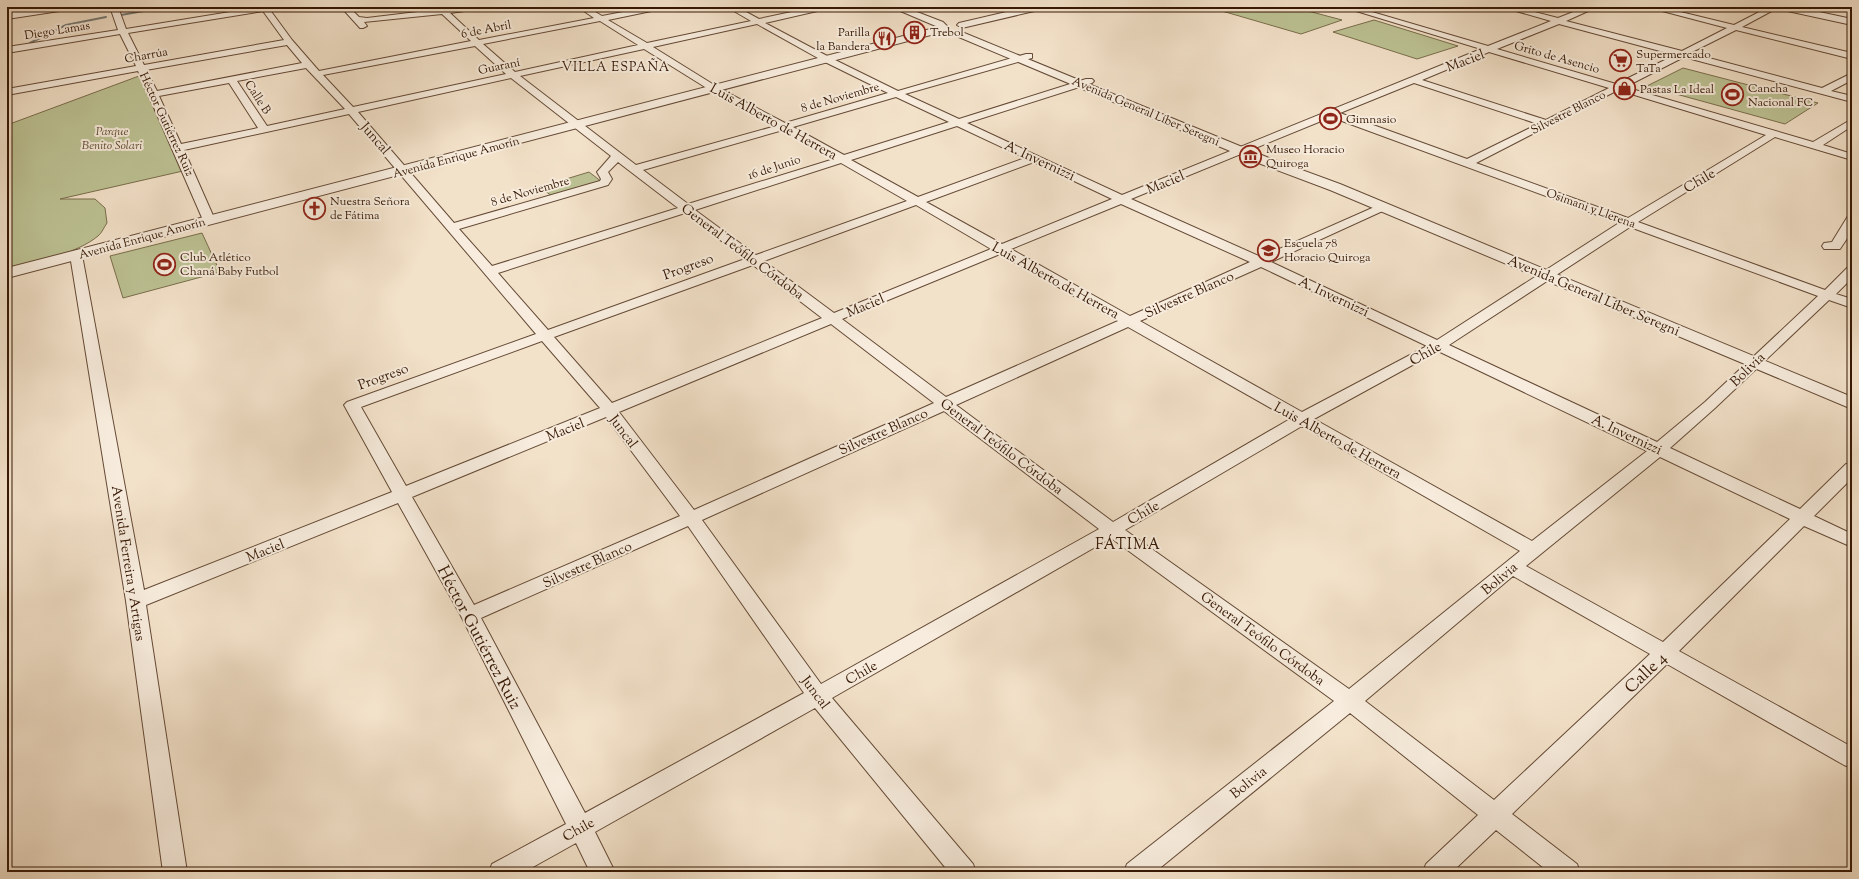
<svg xmlns="http://www.w3.org/2000/svg" width="1859" height="879" font-family="'Sorts Mill Goudy',serif">
  <style>
    .green { fill: #bdc395; stroke: #7a6e4c }
    .lines { fill: none; stroke-linecap: round; stroke-linejoin: round }
    .stream { stroke: #767976; stroke-width: 2 }
    .minor-casing { stroke: #654a36; stroke-width: 2 }
    .tertiary-casing { stroke: #654a36; stroke-width: 2 }
    .minor { fill: #f7ecdd; fill-rule: evenodd }
    .tertiary { fill: #f7ecdd; fill-rule: evenodd }
    .labels { text-anchor: middle; stroke-width: 4; stroke-linejoin: round; paint-order: stroke }
    .far-street-label { font-size: 12px; fill: #361804; stroke: #f7ecdd }
    .far-poi-label { font-size: 12px; fill: #361804; stroke: #f7ecdd; text-anchor: start }
    .far-park-label { font-size: 12px; font-style: italic; fill: #5e4b30; stroke: #f7ecdd }
    .far-neighbourhood-label { font-size: 13px; letter-spacing: 1px; fill: #361804; stroke: #f7ecdd }
    .street-label { font-size: 14px; fill: #361804; stroke: #f7ecdd }
    .neighbourhood-label { font-size: 15px; letter-spacing: 1px; fill: #361804; stroke: #f7ecdd }
    .near-street-label { font-size: 17px; fill: #361804; stroke: #f7ecdd }
  </style>
  <rect width="100%" height="100%" fill="#f3e2ca"/>
  <filter id="stains"><feTurbulence type="fractalNoise" baseFrequency=".005" numOctaves="4"/><feColorMatrix values="0 0 0 0 .2 0 0 0 0 .09 0 0 0 0 .02 0 0 0 .5 -.17"/></filter>
  <radialGradient id="worn" r=".72"><stop offset=".6" stop-color="#630" stop-opacity="0"/><stop offset="1" stop-color="#630" stop-opacity=".3"/></radialGradient>
  <path class="green" d="M1237 7H1293L1342 20 1301 34 1222 11Z
    M1374 20 1458 46 1417 59 1333 32Z
    M1683 68 1818 103 1785 124 1647 86Z
    M139 76 183 171 60 199H95L105 208 107 223C104 227 102 233 98 236 78 253 32 264 7 270V125Z
    M589 172 602 182 553 197 540 187Z
    M202 233 220 272 123 298 110 256Z"/>
  <g class="lines">
    <path class="stream" d="M121 15 166 7
      M30 43 66 25 106 17"/>
    <defs>
      <path id="minor" d="M110 7H118L126 29 260 7H279L270 10 292 40 319 71 471 41 442 14 364 22 367 26 363 28H360L341 7H349L359 17 367 18 459 7H483L479 9 450 13 479 40 594 18 578 7H587L602 16 649 7H665L661 9 608 20 647 43 751 21 727 7H737L759 19 815 7H830L826 9 765 23 831 58 898 91 1026 54H1032V58L905 94 959 119 1086 79H1092L1094 81 1092 83 967 123 1122 195 1481 49 1343 7H1355L1488 46 1551 21 1502 7H1515L1558 18 1586 7H1597L1566 21 1682 51 1727 28 1647 7H1660L1734 25 1769 7H1779L1742 27 1852 53V59L1736 30 1690 53 1822 88 1852 73V80L1831 91 1852 96V102L1684 57 1625 87 1813 142 1852 119V126L1823 145 1852 154V160L1775 137 1638 222 1825 290 1847 268 1852 267V278L1836 294 1852 299V308L1829 300 1715 408 1670 448 1800 509 1846 464 1852 463V478L1814 516 1852 534V547L1804 526 1679 651 1852 747V768L1844 765 1667 664 1512 814 1577 864 1580 872H1549L1496 830 1452 872H1423L1426 864 1478 815 1350 713 1155 872H1124L1127 864 1334 701 1111 538 832 698 973 864 976 872H949L815 708 595 832 615 872H590L576 843 524 872H489L492 864 566 824 461 616 398 503 146 605 187 872H163L126 601 70 255 72 252H80L82 255 144 590 392 492 344 405 347 402 536 334 349 114 184 150 215 220 209 224 203 220 138 71 7 95V89L136 66 120 34 7 53V47L118 30ZM263 11 284 40 144 65 128 33ZM600 21 638 45 515 72 483 44ZM757 24 825 62 888 93 785 123 719 88 653 47ZM1559 24 1675 55 1616 84 1497 49ZM287 45 302 63 157 91 146 70ZM475 46 506 74 353 107 323 75ZM644 49 713 92 776 126 636 165 520 76ZM1489 52 1609 88 1546 120 1422 80ZM306 68 345 109 267 126 237 81ZM511 78 611 156 597 172 601 179 600 181 454 223 358 112ZM229 83 258 128 181 144 159 96ZM1414 83 1538 124 1467 159 1340 113ZM1618 90 1766 135 1628 218 1476 163ZM896 97 949 122 844 155 793 127ZM1331 117 1619 223 1437 340 1271 262 1387 209 1389 207 1387 205H1379L1261 257 1131 199ZM957 126 1025 158 918 197 851 160ZM783 130 834 159 688 204 643 170ZM618 162 678 208 492 266 459 229 608 185 612 179 608 172ZM1034 162 1112 199 1002 244 926 202ZM841 163 907 201 756 255 695 210ZM1121 204 1250 262 1130 316 1011 249ZM916 205 991 249 834 313 764 261ZM685 213 745 259 548 330 498 273ZM1630 227 1818 296 1705 402 1657 442 1449 345ZM1000 254 1118 321 946 397 842 319ZM753 265 822 318 612 403 554 337ZM1261 267 1427 346 1302 412 1140 321ZM831 324 934 403 694 510 619 412ZM1128 327 1290 419 1113 522 956 405ZM542 341 600 408 406 486 361 407ZM1438 351 1647 451 1532 541 1314 419ZM944 411 1099 529 821 684 702 520ZM606 417 680 516 474 605 412 497ZM1302 426 1520 551 1349 689 1125 530ZM1660 457 1790 519 1663 642 1526 566ZM688 526 804 693 585 813 481 618ZM1513 576 1650 654 1494 800 1365 701Z
        M1852 214V231L1840 249H1824L1822 246 1824 243 1832 242 1848 216Z"/>
      <path id="tertiary" d="M48 7H71L66 10 7 19V13Z
        M891 7H904L943 22 949 28 946 31 7 278V268L938 27Z
        M1028 7H1045L1043 9 962 28 957 25 959 23Z
        M1778 7H1796L1852 19V25L1783 10Z
        M957 30 1269 158 1340 184 1852 397V409L1330 190 1261 164 954 35 952 33Z"/>
    </defs>
    <use href="#minor" class="minor-casing"/>
    <use href="#tertiary" class="tertiary-casing"/>
    <use href="#minor" class="minor"/>
    <use href="#tertiary" class="tertiary"/>
  </g>
  <defs>
    <symbol id="building-ring" viewBox="-11 -11 22 22"><circle r="9.5" fill="#f7ecdd" stroke="#8f2418" stroke-width="1.5"/><path d="M-4-6H4V6H1V3H-1V6H-4ZM-2.5-4.3h1.7v1.8h-1.7ZM.8-4.3h1.7v1.8H.8ZM-2.5-1h1.7V.8h-1.7ZM.8-1h1.7V.8H.8Z" fill="#8f2418"/></symbol>
    <symbol id="restaurant-ring" viewBox="-11 -11 22 22"><circle r="9.5" fill="#f7ecdd" stroke="#8f2418" stroke-width="1.5"/><path d="M-5-6h1v4h1v-4h1v4h1v-4h1v5L-1.5 .5V6h-2V.5L-5-1ZM5-6V6H3V1.5H1.5Q1.5-4 5-6Z" fill="#8f2418"/></symbol>
    <symbol id="supermarket-ring" viewBox="-11 -11 22 22"><circle r="9.5" fill="#f7ecdd" stroke="#8f2418" stroke-width="1.5"/><path d="M-6-5.5h2.5l.6 2H6L4.5 2H-2.5L-4.4-4H-6ZM-1.5 3.2a1.3 1.3 0 1 0 .1 0ZM3 3.2a1.3 1.3 0 1 0 .1 0Z" fill="#8f2418"/></symbol>
    <symbol id="shop-ring" viewBox="-11 -11 22 22"><circle r="9.5" fill="#f7ecdd" stroke="#8f2418" stroke-width="1.5"/><path d="M-5-2.5h2.3a2.7 3.5 0 0 1 5.4 0H5L5.5 6h-11ZM-1.5-2.5h3a1.5 2.3 0 0 0-3 0Z" fill="#8f2418"/></symbol>
    <symbol id="stadium-ring" viewBox="-11 -11 22 22"><circle r="9.5" fill="#f7ecdd" stroke="#8f2418" stroke-width="1.5"/><path d="M0-5a6.5 5 0 1 0 0 10a6.5 5 0 1 0 0-10ZM-3.5-1.8h7v3.6h-7Z" fill="#8f2418"/></symbol>
    <symbol id="museum-ring" viewBox="-11 -11 22 22"><circle r="9.5" fill="#f7ecdd" stroke="#8f2418" stroke-width="1.5"/><path d="M0-6L6-3V-2H-6V-3ZM-5-1h2V3h-2ZM-1-1h2V3h-2ZM3-1h2V3H3ZM-6 4H6V6H-6Z" fill="#8f2418"/></symbol>
    <symbol id="church-ring" viewBox="-11 -11 22 22"><circle r="9.5" fill="#f7ecdd" stroke="#8f2418" stroke-width="1.5"/><path d="M-1.2-6h2.4v3.5h3.3v2.4h-3.3V6h-2.4V-.1h-3.3v-2.4h3.3Z" fill="#8f2418"/></symbol>
    <symbol id="school-ring" viewBox="-11 -11 22 22"><circle r="9.5" fill="#f7ecdd" stroke="#8f2418" stroke-width="1.5"/><path d="M0-5L7-2L0 1L-7-2ZM-4 1L0 2.5L4 1V4Q0 6-4 4Z" fill="#8f2418"/></symbol>
  </defs>
  <g fill-rule="evenodd">
    <use href="#building-ring" x="902" y="20" width="25" height="25"/>
    <use href="#restaurant-ring" x="872" y="26" width="25" height="25"/>
    <use href="#supermarket-ring" x="1608" y="48" width="25" height="25"/>
    <use href="#shop-ring" x="1612" y="76" width="25" height="25"/>
    <use href="#stadium-ring" x="1720" y="82" width="25" height="25"/>
    <use href="#stadium-ring" x="1318" y="106" width="25" height="25"/>
    <use href="#museum-ring" x="1238" y="144" width="25" height="25"/>
    <use href="#church-ring" x="302" y="196" width="25" height="25"/>
    <use href="#school-ring" x="1256" y="238" width="25" height="25"/>
    <use href="#stadium-ring" x="152" y="252" width="25" height="25"/>
  </g>
  <g class="labels">
    <g class="far-street-label">
      <text transform="translate(486 29) rotate(-11)" y="4">6 de Abril</text>
      <text transform="translate(57 30) rotate(-9)" y="4">Diego Lamas</text>
      <text transform="translate(146 55) rotate(-10)" y="4">Charrúa</text>
      <text transform="translate(1557 57) rotate(16)" y="4">Grito de Asencio</text>
      <text transform="translate(499 66) rotate(-12)" y="4">Guaraní</text>
      <text transform="translate(258 97) rotate(57)" y="4">Calle B</text>
      <text transform="translate(840 97) rotate(-16)" y="4">8 de Noviembre</text>
      <text transform="translate(1146 111) rotate(23)" y="4">Avenida General Líber Seregni</text>
      <text transform="translate(1568 112) rotate(-27)" y="4">Silvestre Blanco</text>
      <text transform="translate(167 124) rotate(65)" y="4">Héctor Gutiérrez Ruiz</text>
      <text transform="translate(456 157) rotate(-15)" y="4">Avenida Enrique Amorín</text>
      <text transform="translate(774 167) rotate(-18)" y="4">16 de Junio</text>
      <text transform="translate(530 191) rotate(-16)" y="4">8 de Noviembre</text>
      <text transform="translate(1591 208) rotate(20)" y="4">Osimani y Llerena</text>
      <text transform="translate(142 238) rotate(-15)" y="4">Avenida Enrique Amorín</text>
    </g>
    <g class="far-poi-label">
      <text x="870" y="36" text-anchor="end">Parilla<tspan x="870" dy="14">la Bandera</tspan></text>
      <text x="930" y="36">Trebol</text>
      <text x="1636" y="58">Supermercado<tspan x="1636" dy="14">TaTa</tspan></text>
      <text x="1748" y="92">Cancha<tspan x="1748" dy="14">Nacional FC</tspan></text>
      <text x="1640" y="93">Pastas La Ideal</text>
      <text x="1346" y="123">Gimnasio</text>
      <text x="1266" y="153">Museo Horacio<tspan x="1266" dy="14">Quiroga</tspan></text>
      <text x="330" y="205">Nuestra Señora<tspan x="330" dy="14">de Fátima</tspan></text>
      <text x="1284" y="247">Escuela 78<tspan x="1284" dy="14">Horacio Quiroga</tspan></text>
      <text x="180" y="261">Club Atlético<tspan x="180" dy="14">Chaná Baby Futbol</tspan></text>
    </g>
    <g class="far-park-label">
      <text x="112" y="135">Parque<tspan x="112" dy="14">Benito Solari</tspan></text>
    </g>
    <g class="far-neighbourhood-label">
      <text x="616" y="71">VILLA ESPAÑA</text>
    </g>
    <g class="street-label">
      <text transform="translate(1465 60) rotate(-21)" y="5">Maciel</text>
      <text transform="translate(774 121) rotate(29)" y="5">Luis Alberto de Herrera</text>
      <text transform="translate(376 138) rotate(49)" y="5">Juncal</text>
      <text transform="translate(1040 160) rotate(25)" y="5">A. Invernizzi</text>
      <text transform="translate(1699 180) rotate(-31)" y="5">Chile</text>
      <text transform="translate(1165 182) rotate(-23)" y="5">Maciel</text>
      <text transform="translate(743 251) rotate(37)" y="5">General Teófilo Córdoba</text>
      <text transform="translate(688 266) rotate(-20)" y="5">Progreso</text>
      <text transform="translate(1056 280) rotate(29)" y="5">Luis Alberto de Herrera</text>
      <text transform="translate(1189 294) rotate(-24)" y="5">Silvestre Blanco</text>
      <text transform="translate(1594 295) rotate(23)" y="5">Avenida General Líber Seregni</text>
      <text transform="translate(1334 296) rotate(25)" y="5">A. Invernizzi</text>
      <text transform="translate(865 305) rotate(-23)" y="5">Maciel</text>
      <text transform="translate(1425 353) rotate(-29)" y="5">Chile</text>
      <text transform="translate(1747 369) rotate(-44)" y="5">Bolivia</text>
      <text transform="translate(383 376) rotate(-20)" y="5">Progreso</text>
      <text transform="translate(565 429) rotate(-22)" y="5">Maciel</text>
      <text transform="translate(624 431) rotate(53)" y="5">Juncal</text>
      <text transform="translate(883 431) rotate(-24)" y="5">Silvestre Blanco</text>
      <text transform="translate(1627 434) rotate(25)" y="5">A. Invernizzi</text>
      <text transform="translate(1338 440) rotate(29)" y="5">Luis Alberto de Herrera</text>
      <text transform="translate(1002 446) rotate(37)" y="5">General Teófilo Córdoba</text>
      <text transform="translate(1143 512) rotate(-30)" y="5">Chile</text>
      <text transform="translate(265 550) rotate(-22)" y="5">Maciel</text>
      <text transform="translate(129 563) rotate(81)" y="5">Avenida Ferreira y Artigas</text>
      <text transform="translate(587 564) rotate(-24)" y="5">Silvestre Blanco</text>
      <text transform="translate(1499 578) rotate(-40)" y="5">Bolivia</text>
      <text transform="translate(1263 638) rotate(36)" y="5">General Teófilo Córdoba</text>
      <text transform="translate(861 672) rotate(-30)" y="5">Chile</text>
      <text transform="translate(816 692) rotate(53)" y="5">Juncal</text>
      <text transform="translate(1248 782) rotate(-39)" y="5">Bolivia</text>
      <text transform="translate(578 829) rotate(-29)" y="5">Chile</text>
    </g>
    <g class="neighbourhood-label">
      <text x="1128" y="549">FÁTIMA</text>
    </g>
    <g class="near-street-label">
      <text transform="translate(480 637) rotate(62)" y="6">Héctor Gutiérrez Ruiz</text>
      <text transform="translate(1645 672) rotate(-44)" y="6">Calle 4</text>
    </g>
  </g>
  <rect width="1859" height="879" fill="none" stroke="#f3e2ca" stroke-width="24"/>
  <rect x="8" y="8" width="1843" height="863" fill="none" stroke="#361804" stroke-width="2"/>
  <rect x="12" y="12" width="1835" height="855" fill="none" stroke="#361804"/>
  <rect width="100%" height="100%" filter="url(#stains)"/>
  <rect width="100%" height="100%" fill="url(#worn)"/>
</svg>
